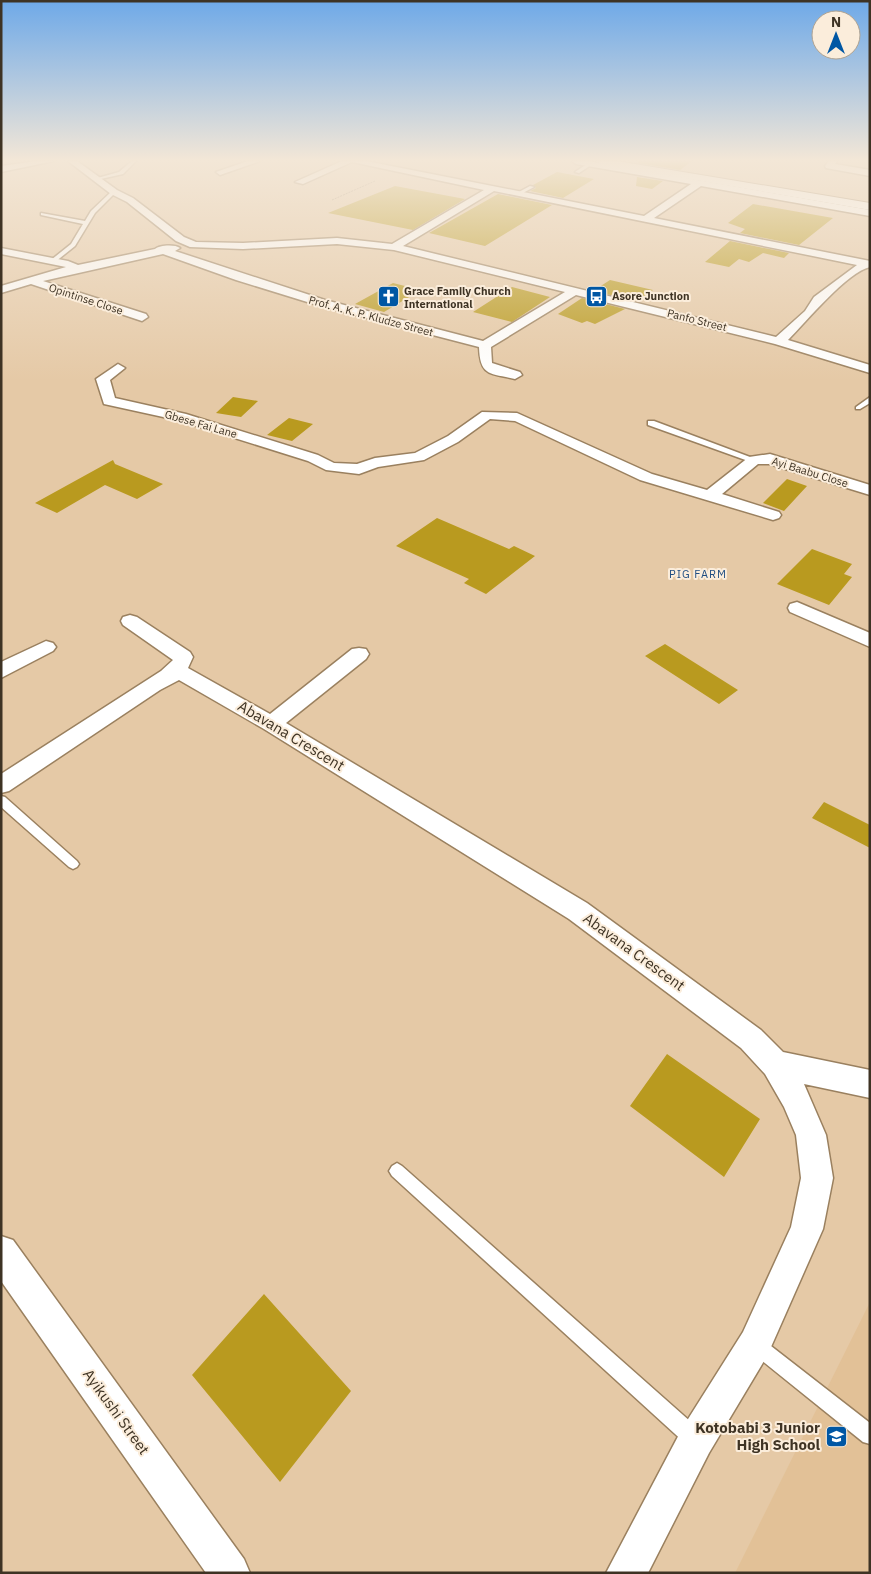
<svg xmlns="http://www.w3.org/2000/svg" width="871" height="1574" font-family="'IBM Plex Sans',sans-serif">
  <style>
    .built { fill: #e2c197 }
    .building { fill: #b99a1f }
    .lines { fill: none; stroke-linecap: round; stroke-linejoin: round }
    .lane-casing { stroke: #9a805f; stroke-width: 3 }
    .street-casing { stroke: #9a805f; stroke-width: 3 }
    .primary-casing { stroke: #9a805f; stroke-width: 2 }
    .path { stroke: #9f8a6f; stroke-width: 1; stroke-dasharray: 2 1; stroke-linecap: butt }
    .lane { fill: #fff; fill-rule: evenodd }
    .street { fill: #fff; fill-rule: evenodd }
    .primary { fill: #fff; fill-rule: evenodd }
    .labels { text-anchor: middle; stroke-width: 4; stroke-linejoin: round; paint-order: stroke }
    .far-poi-label { font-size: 11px; font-weight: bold; fill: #3e3324; stroke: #fbeddb; text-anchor: start }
    .far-street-label { font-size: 11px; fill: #3e3324; stroke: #fbeddb }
    .far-neighbourhood-label { font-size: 11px; letter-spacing: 1px; fill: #1f4d81; stroke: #fbeddb }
    .near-street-label { font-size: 15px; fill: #3e3324; stroke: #fbeddb }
    .near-poi-label { font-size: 15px; font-weight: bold; fill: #3e3324; stroke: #fbeddb; text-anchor: end }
  </style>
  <rect width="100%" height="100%" fill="#e5c9a6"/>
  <path class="built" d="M870 1302V1573H735Z"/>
  <path class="building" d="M638 161H692L680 170 638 163Z
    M557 172 594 179 563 198 530 191 536 188 533 185Z
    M637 177 663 181 652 189 636 186Z
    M395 186 465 199 413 230 328 213Z
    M498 194 552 205 485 246 429 233Z
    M753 204 833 218 799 245 740 233 745 229 728 223Z
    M730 241 789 253 784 258 763 253 749 262 739 259 729 267 705 262Z
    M610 280 653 290 637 301 593 291Z
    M393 283 421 290 384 312 355 304Z
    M512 287 550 297 512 322 473 312Z
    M582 298 625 309 595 324 587 321 582 323 558 314Z
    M233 397 258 401 241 417 216 413Z
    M289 418 313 424 292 441 267 435Z
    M113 460 115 464 163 484 137 499 105 485 57 513 35 503Z
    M787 479 807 486 784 511 763 503Z
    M437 518 509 549 514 546 535 556 486 594 464 583 469 579 396 546Z
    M812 549 852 564 844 574 852 577 829 605 777 584Z
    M665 644 738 690 719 704 645 656Z
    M824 802 870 825V848L812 818Z
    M667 1054 760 1119 724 1177 630 1106Z
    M264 1294 351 1391 280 1482 192 1375Z"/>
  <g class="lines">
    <defs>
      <path id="lane" d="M132 161H136L123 174 96 180 94 179 119 172Z
        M590 162 594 163 579 173 575 172Z
        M530 186 534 187 521 194 517 193Z
        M112 191 116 192 95 213 75 246 55 262H51V260L71 244 83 224 41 215V213L85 221 91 211Z
        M870 397V403L860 409H856V407Z
        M648 421H654L758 460 751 462 648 425Z
        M1 796 5 797 77 861 79 864 77 867 73 869 69 867 1 807Z
        M397 1163 402 1166 700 1430 702 1437 700 1444 693 1446 686 1444 392 1176 389 1171 392 1166Z
        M756 1336 762 1339 870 1423V1444L863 1442 750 1351 747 1345 750 1339Z"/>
      <path id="street" d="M37 161H54L1 172V166Z
        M68 161H77L117 190 133 198 184 237 196 242 243 243 337 238 392 244 484 190 352 162 303 184 295 182 342 161H366L644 216 691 184 576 164 572 161H588L870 210V216L701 186 654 218 870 261V267C847 272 806 322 788 340L870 365V373L775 344 576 295 491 347 492 363 520 372 522 375 515 379C489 373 480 376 479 347L317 305 236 280 163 254 43 281 146 314 148 317 142 321 31 284 1 293V286L66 267 1 254V248L68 261 78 265 155 249C159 245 175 244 180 248L175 251 325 300 483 341 565 292 394 250 337 244 243 249 190 247 176 241 127 202 111 194ZM494 191 857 265 814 297 805 311 776 337 403 246Z
        M248 161H260L220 175 216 172Z
        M829 161H837L835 164 870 170V176L826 168 825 166Z
        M118 364 125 368 110 380 115 398 186 414 318 455 334 463 357 464 375 458 415 453 448 436 482 412 517 413 652 474 707 490 749 457 770 454 870 485V495L769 464H758L722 494 779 512 781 515 779 518 773 520 640 480 515 421 490 419 458 442 424 460 378 467 359 474 326 470 308 461 177 420 104 404 96 379Z
        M797 602 870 633V647L790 612 788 608 790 604Z
        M130 615 137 617 190 652 193 657 188 668 270 714 352 649 359 648 366 649 369 654 366 659 286 723 587 903 761 1030 783 1052 870 1070V1098L804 1084 826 1135 833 1178 823 1229 767 1356 709 1453 648 1573H606L683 1427 743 1332 791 1227 801 1178 796 1135 784 1107 765 1074 741 1048 569 919 264 729 179 680 160 690 9 791 1 793V774L161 671 173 660 123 625 121 621 123 617Z
        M46 641 53 643 56 647 53 651 1 678V662Z
        M1 1236 13 1240 244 1559 250 1573H206L1 1281Z"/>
      <path id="primary" d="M596 161H617L870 203V210L601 164Z"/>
    </defs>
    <use href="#lane" class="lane-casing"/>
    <use href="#street" class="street-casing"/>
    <use href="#primary" class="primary-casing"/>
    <path class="path" d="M332 200 375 181"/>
    <use href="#lane" class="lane"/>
    <use href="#street" class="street"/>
    <use href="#primary" class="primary"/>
  </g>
  <linearGradient id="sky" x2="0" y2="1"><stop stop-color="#6ea9e8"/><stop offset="0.42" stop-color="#f3e7d7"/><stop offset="1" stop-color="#f3e7d7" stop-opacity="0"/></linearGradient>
  <rect width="871" height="381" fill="url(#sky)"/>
  <defs>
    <symbol id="bus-square" viewBox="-11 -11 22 22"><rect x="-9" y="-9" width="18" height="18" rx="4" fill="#0057a4" stroke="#fbeddb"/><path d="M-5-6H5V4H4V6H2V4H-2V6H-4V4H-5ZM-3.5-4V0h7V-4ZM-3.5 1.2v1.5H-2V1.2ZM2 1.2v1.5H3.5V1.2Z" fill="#fff"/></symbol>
    <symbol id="church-square" viewBox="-11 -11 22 22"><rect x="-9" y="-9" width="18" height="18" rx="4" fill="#0057a4" stroke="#fbeddb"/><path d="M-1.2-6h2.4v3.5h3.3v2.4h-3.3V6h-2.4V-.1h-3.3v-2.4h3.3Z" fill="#fff"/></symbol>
    <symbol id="school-square" viewBox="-11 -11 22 22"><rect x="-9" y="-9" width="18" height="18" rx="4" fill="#0057a4" stroke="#fbeddb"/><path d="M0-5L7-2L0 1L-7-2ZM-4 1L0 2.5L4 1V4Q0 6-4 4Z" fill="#fff"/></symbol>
  </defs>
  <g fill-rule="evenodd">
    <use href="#bus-square" x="584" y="284" width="25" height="25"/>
    <use href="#church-square" x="376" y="284" width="25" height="25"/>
    <use href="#school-square" x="824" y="1424" width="25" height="25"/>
  </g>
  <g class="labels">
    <g class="far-poi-label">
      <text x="404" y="295">Grace Family Church<tspan x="404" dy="13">International</tspan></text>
      <text x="612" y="300">Asore Junction</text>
    </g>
    <g class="far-street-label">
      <text transform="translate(86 299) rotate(18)" y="4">Opintinse Close</text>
      <text transform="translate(371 316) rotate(15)" y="4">Prof. A. K. P. Kludze Street</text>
      <text transform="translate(697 320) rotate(14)" y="4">Panfo Street</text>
      <text transform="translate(201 424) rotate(16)" y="4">Gbese Fai Lane</text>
      <text transform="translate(810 472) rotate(17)" y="4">Ayi Baabu Close</text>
    </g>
    <g class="far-neighbourhood-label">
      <text x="698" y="578">PIG FARM</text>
    </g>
    <g class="near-street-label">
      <text transform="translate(291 736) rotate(31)" y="5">Abavana Crescent</text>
      <text transform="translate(634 952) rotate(36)" y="5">Abavana Crescent</text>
      <text transform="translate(116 1412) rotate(54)" y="5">Ayikushi Street</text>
    </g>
    <g class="near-poi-label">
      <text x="820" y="1433">Kotobabi 3 Junior<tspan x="820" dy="17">High School</tspan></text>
    </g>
  </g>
  <rect width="871" height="1574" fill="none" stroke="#3e3324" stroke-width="5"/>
  <g transform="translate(836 35)"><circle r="24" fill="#fbeddb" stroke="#afa392"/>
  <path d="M0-4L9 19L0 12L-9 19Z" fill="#0057a4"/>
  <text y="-8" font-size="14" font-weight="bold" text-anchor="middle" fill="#3e3324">N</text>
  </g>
</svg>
